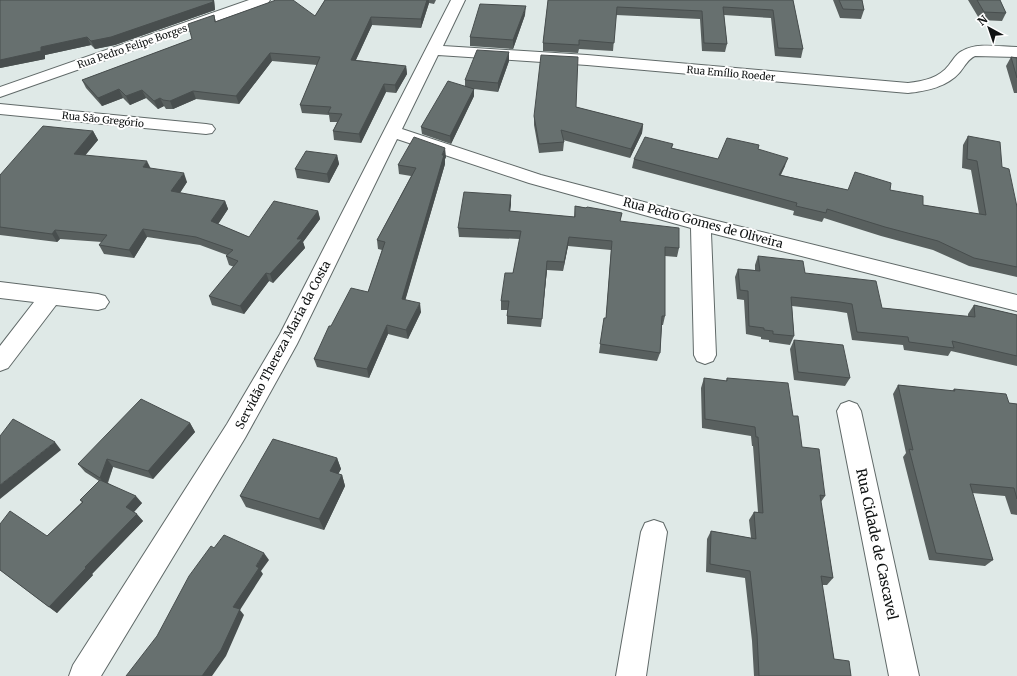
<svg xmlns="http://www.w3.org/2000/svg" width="1017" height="676" font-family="Merriweather,serif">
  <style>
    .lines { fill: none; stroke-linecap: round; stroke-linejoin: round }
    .minor-casing { stroke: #606968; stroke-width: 2 }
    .minor { fill: #fff; fill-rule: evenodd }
    .wall { fill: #59605f }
    .shaded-wall { fill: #484e4e }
    .building { fill: #67706f; stroke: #484e4e }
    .labels { text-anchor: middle; stroke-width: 4; stroke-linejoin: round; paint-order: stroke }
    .far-street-label { font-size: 10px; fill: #101313; stroke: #fff }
    .street-label { font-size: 12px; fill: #101313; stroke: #fff }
    .near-street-label { font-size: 14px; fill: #101313; stroke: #fff }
  </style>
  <rect width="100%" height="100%" fill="#dfe9e7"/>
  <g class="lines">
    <defs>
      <path id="minor" d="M249 0H270L268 3 0 97V87Z
        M451 0H465L443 46 587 55 908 83C924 81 939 78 949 65 953 60 956 54 962 51 978 42 1000 47 1017 47V57L975 56C968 59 965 66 960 72 947 87 927 91 908 93L587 65 438 55 402 129 541 175 701 217 1017 295V311L711 233 716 355 713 361 705 364 697 361 694 355 691 228 529 183 397 139 297 344 245 438 101 676H69L73 665 227 424 280 334Z
        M0 104 206 124 212 125 215 129 212 133 206 134 0 114Z
        M0 282 98 294 105 296 109 302 105 308 98 310 56 305 8 368 0 371V346L34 302 0 298Z
        M849 401 857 404 861 411 919 676H889L837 411 841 404Z
        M654 520 663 523 667 532 646 676H616L641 532 645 523Z"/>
    </defs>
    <use href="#minor" class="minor-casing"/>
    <use href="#minor" class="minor"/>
  </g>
  <path class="wall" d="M0 0H214L215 10 115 45 95 49 91 45 45 55V59L0 68V70Z
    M325 0H436L434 4 429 3 421 28 372 25 356 60 406 66 407 74 396 93 386 92 361 143 334 140 333 131 337 122H330L329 115 302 113 300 105 317 65 272 61 239 104 196 99 173 109H166L164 106 158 109 146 98 130 105 123 98 102 106 86 88 82 80 192 39 214 15 216 22 315 16Z
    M548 0H793L803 49 801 58 775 56 771 18 724 15 727 44 725 52 702 51 700 19 616 15 613 51 579 49 578 53 543 51V43Z
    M833 0H862L864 10 861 19 840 18Z
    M968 0H1000L1006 13 1002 21 980 20Z
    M525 15 513 49 470 46V37Z
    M1011 57 1017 58V93H1014L1006 66Z
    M509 61 498 92 474 89V96L451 144 422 134 421 127 465 86V80Z
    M576 107 643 124 642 133 630 158 563 140 564 142 563 151 539 153 534 125V116Z
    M93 131 98 140 85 155 150 168 187 182 180 193 225 201 228 209 218 224 249 237 318 211 320 219 303 242 305 248 273 283 269 281 244 314 212 305 209 296 234 267 229 265 226 256 227 255 200 245 147 237 134 258 104 254 99 245 102 242 60 239 57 242 0 235V175Z
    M968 136 1002 167 1017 207V277L969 266 933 250 881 236 824 218 822 222 793 215 794 211 632 168 634 159 673 144 672 148 718 159 758 149 785 166 781 175 848 190H890L923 205 979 214 971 170 962 168 963 145Z
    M337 155 339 164 329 183 297 178 295 169Z
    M446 157 445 159V164L405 300 421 312 408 339 388 334 369 378 317 367 314 359 331 326 368 292 382 250 378 249 377 240 411 176 399 174 398 165Z
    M511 195V204L510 211 574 217 575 206 622 213 620 221 679 248 677 257 665 256V316L663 325H662L660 353 657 361 599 353 604 318H606L611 250 568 246 563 271 547 270 541 327 507 324V316L508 310H501V301L513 273 520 239 459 237 458 228Z
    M758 256 805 273 882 308 968 317V314L974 305 1017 315V366L951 351 948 356 904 350 903 345 852 340 847 313 835 311 792 306 794 336 790 345 769 342V340L761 339V337L746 334 744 300 737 299 735 277 738 269 755 270V265Z
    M794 340 850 378 845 386 794 380 790 349Z
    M704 378 726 381 727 378 793 416 802 447 825 496 821 502 833 578 827 585H822L834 659 851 676H754L752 641 745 578 706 572 707 539 711 531 751 538 749 520 754 512H758L753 446H752L751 436 702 428 701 388Z
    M898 385 952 391 954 389 1009 403 1017 404V515L1011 514 1005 496 972 493 993 560 985 566 929 560 903 457 906 453 893 394Z
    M190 423 195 432 153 479 113 467 108 483 142 503 134 512 143 521 92 574 93 575 57 613 0 570 47 536 82 502 80 500 99 481 85 472 78 464Z
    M337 458 341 469 338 474 342 475 345 486 324 530 246 507 240 496Z"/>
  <path class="shaded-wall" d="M213 0H214L215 10 115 45 95 49 91 41Z
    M427 0H429V3L421 28V19Z
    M526 6 525 15 513 49V40Z
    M371 17 372 25 352 68 351 60Z
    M87 37 91 45 45 55V59L0 68V70V60L41 47Z
    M509 52V61L498 92V83Z
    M270 53 272 61 239 104 236 96Z
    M406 66 407 74 396 93 395 85Z
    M384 84 386 92 361 143 359 134Z
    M119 89 123 98 102 106 98 98Z
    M474 89V96L451 144 450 136Z
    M142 90 146 98 130 105 126 96Z
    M193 91 196 99 173 109 170 101Z
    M160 98 164 106 158 109 154 101Z
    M643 124 642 133 630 158 631 149Z
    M93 131 98 140 79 163 74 154Z
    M445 148 446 157 445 159V164L403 308 402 299 442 155Z
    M337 155 339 164 329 183 327 174Z
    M788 158 785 166 776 183 779 175Z
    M147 161 151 169 143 167Z
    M184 173 187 182 175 200 171 191Z
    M511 195V204L509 219V211Z
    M225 201 228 209 215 229 211 221Z
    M318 211 320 219 303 242 305 248 273 283 270 274Z
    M143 229 147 237 134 258 129 250Z
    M55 230 60 239 57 242 52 234Z
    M569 237 568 246 563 271 564 262Z
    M547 261V270L541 327 542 319Z
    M266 273 269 281 244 314 240 306Z
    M420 303 421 312 408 339 406 330Z
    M387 325 388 334 369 378 367 369Z
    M190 423 195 432 153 479 148 471Z
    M55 442 61 450 0 499V485Z
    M337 458 341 469 334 482 330 471Z
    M107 459 113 467 106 486 100 478Z
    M342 475 345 486 324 530 319 519Z
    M136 496 142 503 132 514 126 507Z
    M137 514 143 521 92 574 93 575 57 613 49 607 85 567Z
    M264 553 269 560 261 571 263 574 240 610 244 615 226 656 212 676H202L233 607 256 566Z"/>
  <path class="building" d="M0 0H213V2L111 37 91 41 87 37 41 47V51L0 60Z
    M276 0H293L315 16 325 0H427L421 19 371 17 351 60 406 66 395 85 384 84 359 134 333 131 342 114 328 113 331 107 300 105 320 57 270 53 236 96 193 91 170 101 163 100 160 98 154 101 142 90 126 96 119 89 98 98 82 80 192 39 188 24 214 15 215 22Z
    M548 0H793L803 49 778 48 773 10 723 7 727 44 704 43 702 11 617 7 614 43 579 40V45L543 43Z
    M839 0H862L864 10 843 9Z
    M977 0H1000L1006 13 984 12Z
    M480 4 526 6 513 40 470 37Z
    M477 50 509 52 498 83 465 80Z
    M541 55 578 57 576 107 643 124 631 149 561 130 564 142 539 144 534 116Z
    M1011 57 1017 58V78Z
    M448 81 474 89 450 136 421 127Z
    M43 126 93 131 74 154 147 161 143 167 184 173 171 191 225 201 211 221 249 237 274 201 318 211 297 239H302L270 274 266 273 240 306 209 296 238 261 226 256 233 250 196 237 143 229 129 250 99 245 107 235 55 230 52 234 0 227V175Z
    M968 136 1000 142 1002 167 1009 169 1017 207V267L974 258 938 241 885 227 827 209 826 213 796 206 797 203 634 159 645 137 673 144 671 148 718 159 727 138 759 145 758 149 788 158 779 175 848 190 855 172 891 183 890 190 923 196V205L986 215 977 161 967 159Z
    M414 137 445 148 442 155H444L402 299 420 303 406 330 387 325 367 369 314 359 329 326H331L351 288 368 292 385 242 377 240 416 168 398 165Z
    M306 151 337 155 327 174 295 169Z
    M464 192 511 195 509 211 575 217V206L586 208 587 207 622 213 620 221 679 228V248L665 247V316H662L660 353 600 344 604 318H606L612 241 569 237 564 262 547 261 542 319 507 316 509 301H501L505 273H513L521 231 458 228Z
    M758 256 803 261 805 273 876 281 882 308 975 317 974 305 1017 315V356L952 341 954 348 909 342 908 337 857 332 852 304 840 302 791 297 794 336 773 334V331L764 330V328L749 326 748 291 740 290 738 269 760 271Z
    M794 340 843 345 850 378 798 372Z
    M704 378 727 381V378L788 383 793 416H798L802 447 819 449 825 496 820 495 833 578 821 576 834 659 849 661 851 676H759L757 634 750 571 710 564 711 531 756 539 754 512 763 513 758 437H756L755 427 705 419Z
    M898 385 955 391 954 389 1006 394 1009 403 1017 404V499L1014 488 970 484 993 560 936 553 909 449 913 450Z
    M141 399 190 423 148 471 107 459 100 478 78 464Z
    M13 419 55 442 0 485V436Z
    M273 439 337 458 330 471 342 475 319 519 240 496Z
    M100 480 136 496 126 507 137 514 85 567 86 568 49 607 0 570V524L10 511 47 536 83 502 80 500Z
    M224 535 264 553 256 566 259 568 233 607 240 609 221 650 202 676H126L157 636 189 576 211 546 214 548Z"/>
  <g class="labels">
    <g class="far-street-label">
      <text transform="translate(132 46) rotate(-19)" y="4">Rua Pedro Felipe Borges</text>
      <text transform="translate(731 73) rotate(5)" y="4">Rua Emílio Roeder</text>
      <text transform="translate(103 119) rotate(6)" y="4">Rua São Gregório</text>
    </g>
    <g class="street-label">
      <text transform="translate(703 223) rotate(15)" y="4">Rua Pedro Gomes de Oliveira</text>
      <text transform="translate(283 345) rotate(-62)" y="4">Servidão Thereza Maria da Costa</text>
    </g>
    <g class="near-street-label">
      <text transform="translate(877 544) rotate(78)" y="5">Rua Cidade de Cascavel</text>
    </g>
  </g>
  <g transform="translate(989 28) rotate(320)" stroke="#ffffff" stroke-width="3" paint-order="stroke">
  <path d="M0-3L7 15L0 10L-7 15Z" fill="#101313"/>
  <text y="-6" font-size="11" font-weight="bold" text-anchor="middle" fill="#101313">N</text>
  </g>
</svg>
